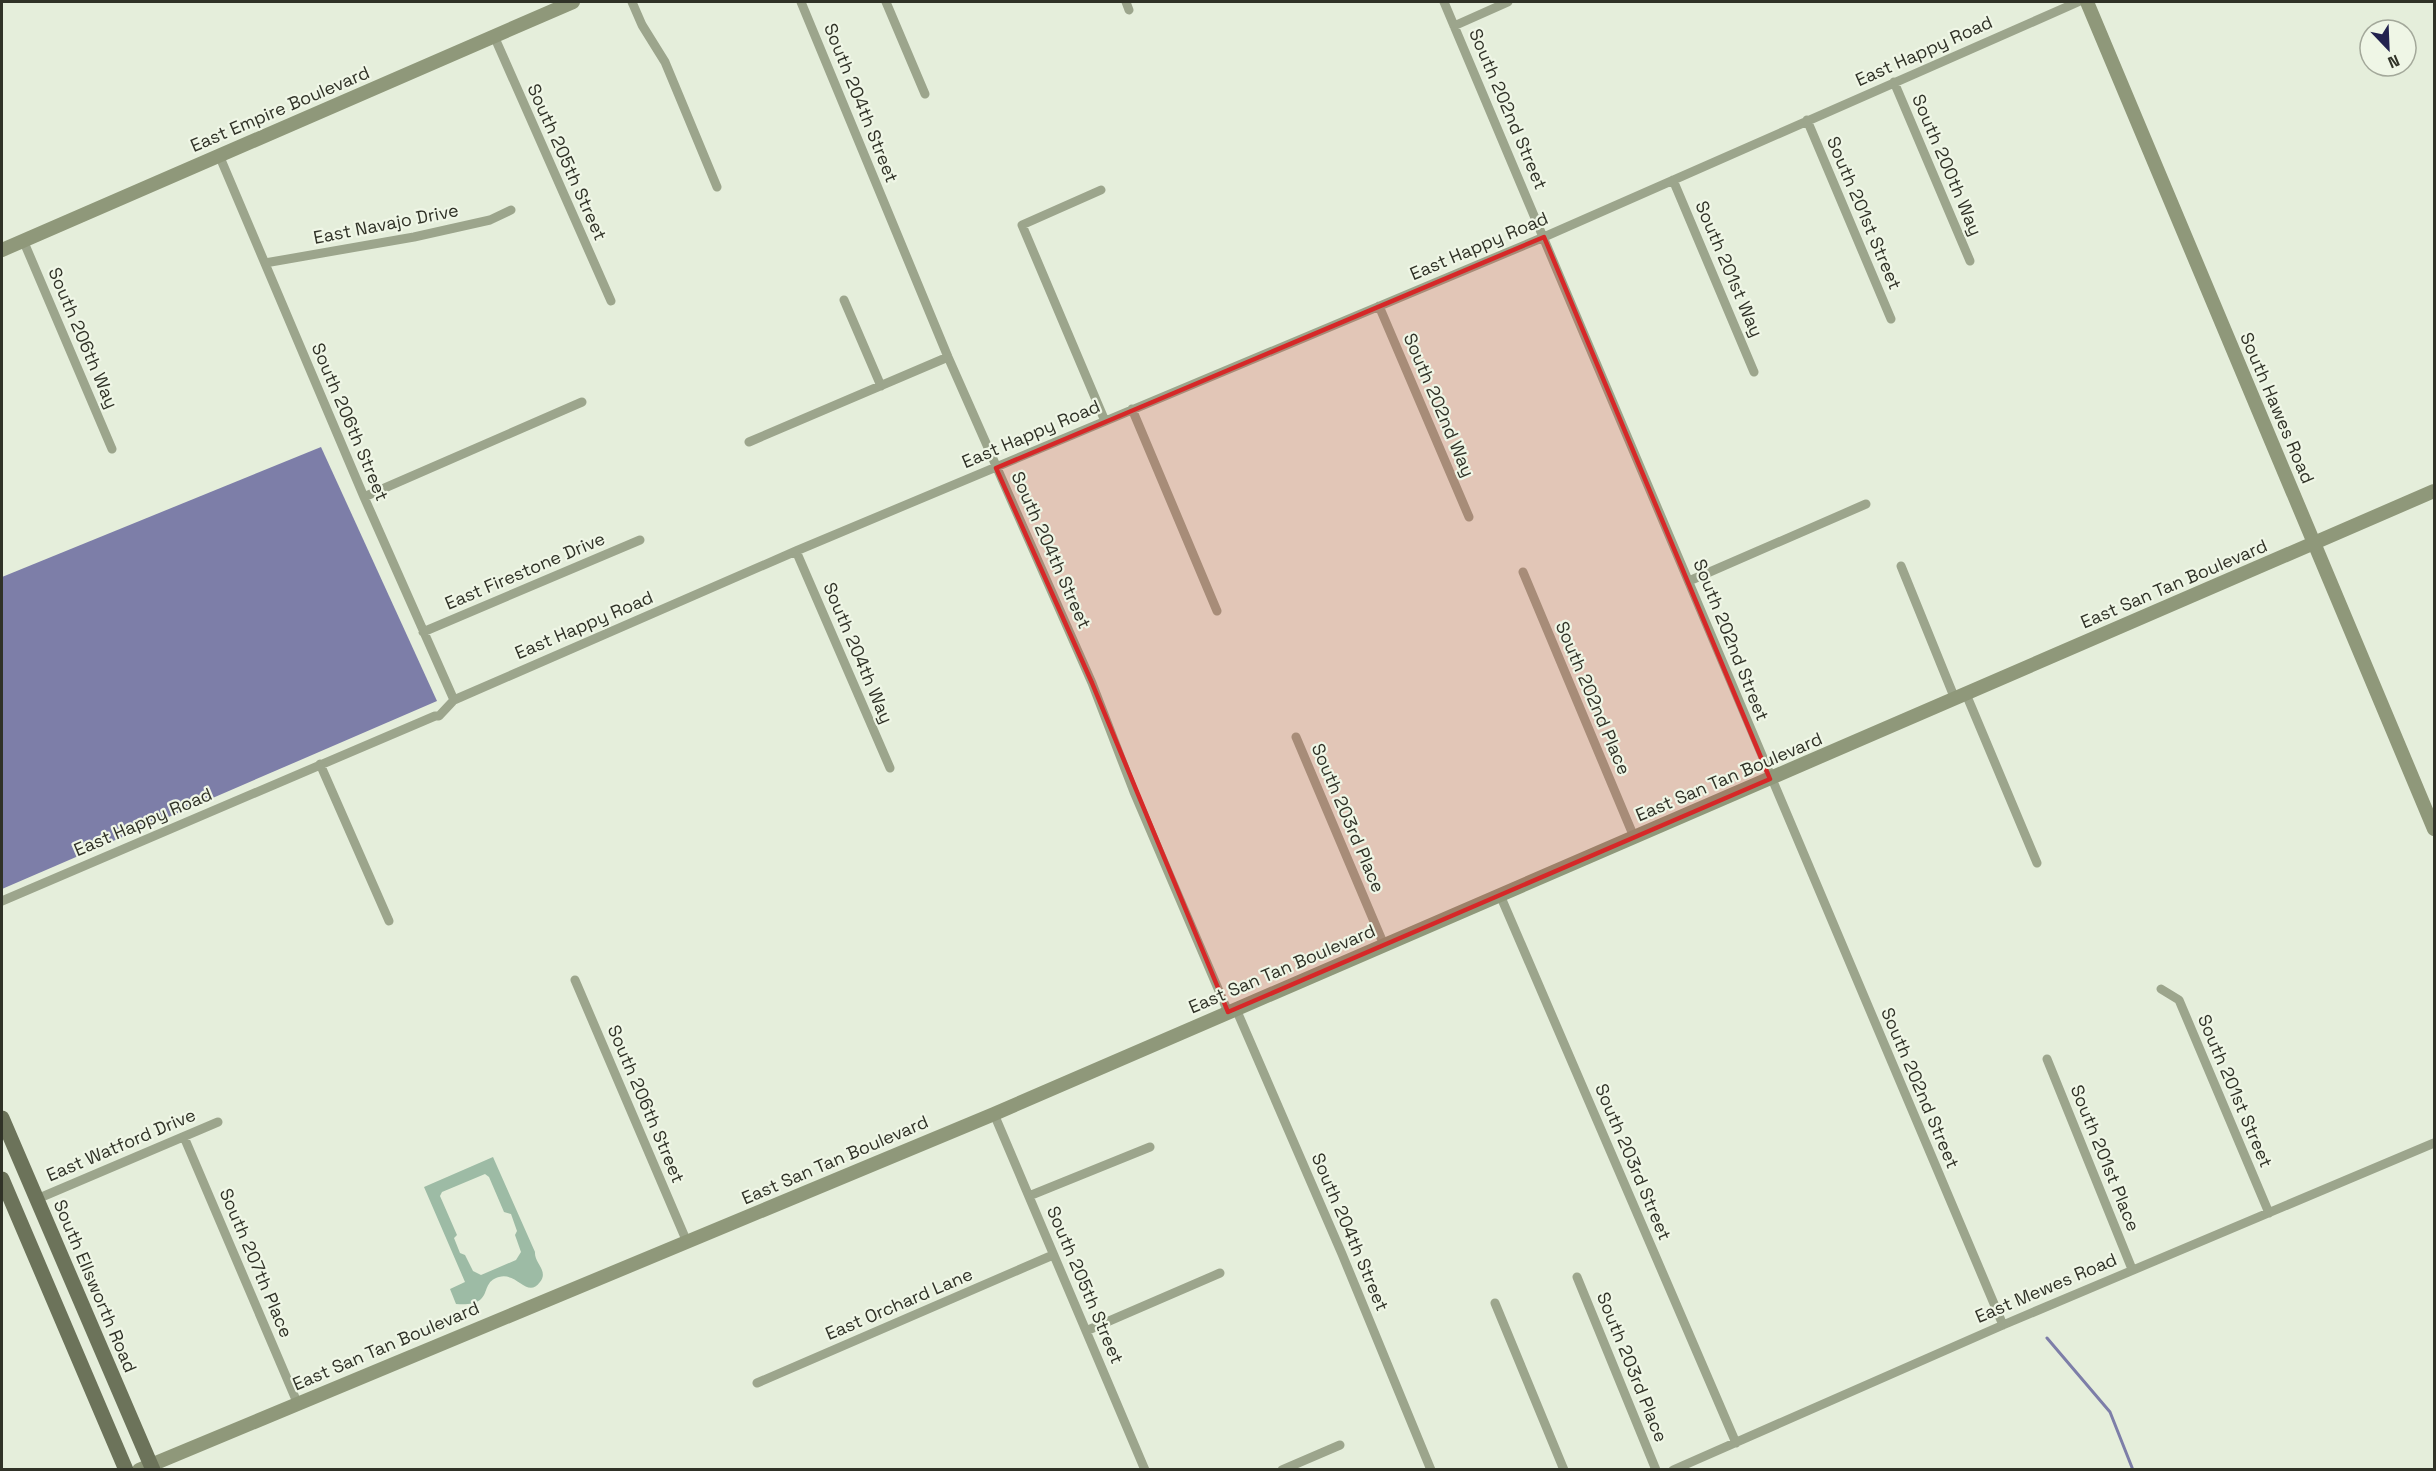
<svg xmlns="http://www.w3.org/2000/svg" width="2436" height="1471" font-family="'Space Grotesk',sans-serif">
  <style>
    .green { fill: #9dbba5; fill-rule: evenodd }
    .water { fill: #7d7ea8 }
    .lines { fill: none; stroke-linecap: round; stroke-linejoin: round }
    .stream { stroke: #7d7ea8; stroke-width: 3 }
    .street { stroke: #9ca58c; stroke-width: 9 }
    .secondary { stroke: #8f987a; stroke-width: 14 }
    .primary { stroke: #6c735a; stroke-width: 15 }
    .marked { fill: #d62828; fill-opacity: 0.2; stroke: #d62828; stroke-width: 4.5; stroke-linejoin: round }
    .labels { text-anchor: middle; stroke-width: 4.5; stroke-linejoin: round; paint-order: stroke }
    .street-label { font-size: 18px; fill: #303227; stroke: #eff6e6 }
  </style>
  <rect width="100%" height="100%" fill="#e5eedb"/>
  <path class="green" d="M493 1157 535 1252C534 1263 549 1271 540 1282 527 1299 518 1272 499 1277 477 1283 497 1307 456 1304L450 1289 465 1282 424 1187ZM485 1174 489 1177 504 1212 511 1214 517 1231 515 1235 521 1252 516 1260 481 1275 473 1271 465 1255 460 1253 454 1238 457 1235 440 1196 442 1192Z"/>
  <path class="water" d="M321 447 437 701 2 889V577Z"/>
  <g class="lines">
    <path class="stream" d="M2047 1338 2110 1412 2133 1470"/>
    <path class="street" d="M632 2 642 25 665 62 717 187
      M801 2 948 357 1092 683 1134 792 1228 1012
      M886 2 925 94
      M1126 2 1129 10
      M1444 2C1630 443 1815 884 2003 1325
      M1454 26 1508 2
      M494 36 611 301
      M1894 82 1970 261
      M1807 120 1891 319
      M219 155 364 497 454 700
      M1673 180 1754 372
      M1101 190 1022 225 1105 421
      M23 240 112 449
      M265 263 414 237 490 220 511 210
      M844 300 881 386
      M1379 306 1469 517
      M1132 409 1217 611
      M749 442 948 357
      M364 497 582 402
      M796 551 890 768
      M1901 566 1955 699
      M1523 572 1634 837
      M1689 581 1866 504
      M423 632 640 540
      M1966 694 2037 863
      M1296 737 1384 945
      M320 764 389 921
      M1500 895 1736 1443
      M2 901 435 716H439L454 700 796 551 1544 237 2078 2
      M575 980 687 1242
      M2161 989 2179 1000 2269 1213
      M1236 1009 1342 1254 1431 1470
      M2047 1059 2132 1269
      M994 1114 1145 1470
      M184 1137 297 1402
      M1029 1196 1150 1147
      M37 1199 218 1122
      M1577 1277 1656 1470
      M1495 1303 1564 1470
      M1086 1331 1220 1273
      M757 1383 1053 1255
      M1282 1470 1340 1445
      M1673 1470 2003 1325 2434 1143"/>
    <path class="secondary" d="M2087 2 2434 829
      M2 250 573 2
      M139 1470 994 1114 2434 491"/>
    <path class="primary" d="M2 1118 153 1470
      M2 1179 126 1470"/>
  </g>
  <path class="marked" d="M1544 237 1770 779 1228 1012 1092 683 996 468Z"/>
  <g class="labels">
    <g class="street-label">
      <text transform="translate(1924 51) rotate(-24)" y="6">East Happy Road</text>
      <text transform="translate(861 103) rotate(68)" y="6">South 204th Street</text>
      <text transform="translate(280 109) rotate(-23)" y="6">East Empire Boulevard</text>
      <text transform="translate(1508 109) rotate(67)" y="6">South 202nd Street</text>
      <text transform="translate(567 162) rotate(66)" y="6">South 205th Street</text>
      <text transform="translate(1947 165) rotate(67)" y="6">South 200th Way</text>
      <text transform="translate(1864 213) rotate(67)" y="6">South 201st Street</text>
      <text transform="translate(386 224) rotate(-11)" y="6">East Navajo Drive</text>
      <text transform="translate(1479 246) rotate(-23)" y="6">East Happy Road</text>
      <text transform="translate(1729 269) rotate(67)" y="6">South 201st Way</text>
      <text transform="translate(83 338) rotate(67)" y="6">South 206th Way</text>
      <text transform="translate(1439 405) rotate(67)" y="6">South 202nd Way</text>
      <text transform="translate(2277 408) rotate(67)" y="6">South Hawes Road</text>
      <text transform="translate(350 422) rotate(67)" y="6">South 206th Street</text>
      <text transform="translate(1031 434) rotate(-23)" y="6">East Happy Road</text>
      <text transform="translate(1051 550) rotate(66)" y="6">South 204th Street</text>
      <text transform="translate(525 571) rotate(-23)" y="6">East Firestone Drive</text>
      <text transform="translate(2174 584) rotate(-23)" y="6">East San Tan Boulevard</text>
      <text transform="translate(584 625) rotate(-23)" y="6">East Happy Road</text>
      <text transform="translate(1731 640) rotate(68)" y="6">South 202nd Street</text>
      <text transform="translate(858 653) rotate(67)" y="6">South 204th Way</text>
      <text transform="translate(1593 698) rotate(67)" y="6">South 202nd Place</text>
      <text transform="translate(1729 777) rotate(-23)" y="6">East San Tan Boulevard</text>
      <text transform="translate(1348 818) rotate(67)" y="6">South 203rd Place</text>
      <text transform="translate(143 822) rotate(-23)" y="6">East Happy Road</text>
      <text transform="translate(1282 969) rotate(-23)" y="6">East San Tan Boulevard</text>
      <text transform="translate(1920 1088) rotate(67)" y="6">South 202nd Street</text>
      <text transform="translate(2235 1091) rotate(67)" y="6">South 201st Street</text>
      <text transform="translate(646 1104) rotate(67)" y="6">South 206th Street</text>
      <text transform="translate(121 1145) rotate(-23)" y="6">East Watford Drive</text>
      <text transform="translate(2105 1158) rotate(68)" y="6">South 201st Place</text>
      <text transform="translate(835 1160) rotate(-23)" y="6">East San Tan Boulevard</text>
      <text transform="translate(1633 1162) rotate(67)" y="6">South 203rd Street</text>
      <text transform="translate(1350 1232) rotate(67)" y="6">South 204th Street</text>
      <text transform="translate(256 1263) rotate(67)" y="6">South 207th Place</text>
      <text transform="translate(1085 1285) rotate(67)" y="6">South 205th Street</text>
      <text transform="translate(95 1286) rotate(67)" y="6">South Ellsworth Road</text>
      <text transform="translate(2046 1288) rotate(-23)" y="6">East Mewes Road</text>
      <text transform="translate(899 1304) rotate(-23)" y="6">East Orchard Lane</text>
      <text transform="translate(386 1346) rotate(-23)" y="6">East San Tan Boulevard</text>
      <text transform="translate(1632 1367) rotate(68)" y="6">South 203rd Place</text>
    </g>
  </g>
  <rect width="2436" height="1471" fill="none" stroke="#303227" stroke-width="6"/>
  <g transform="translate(2388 48) rotate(157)"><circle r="28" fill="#eff6e6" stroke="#a3a89a" stroke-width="1.5"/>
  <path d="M0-4.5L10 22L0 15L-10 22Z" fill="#22224f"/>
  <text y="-9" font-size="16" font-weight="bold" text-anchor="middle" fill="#303227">N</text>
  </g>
</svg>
